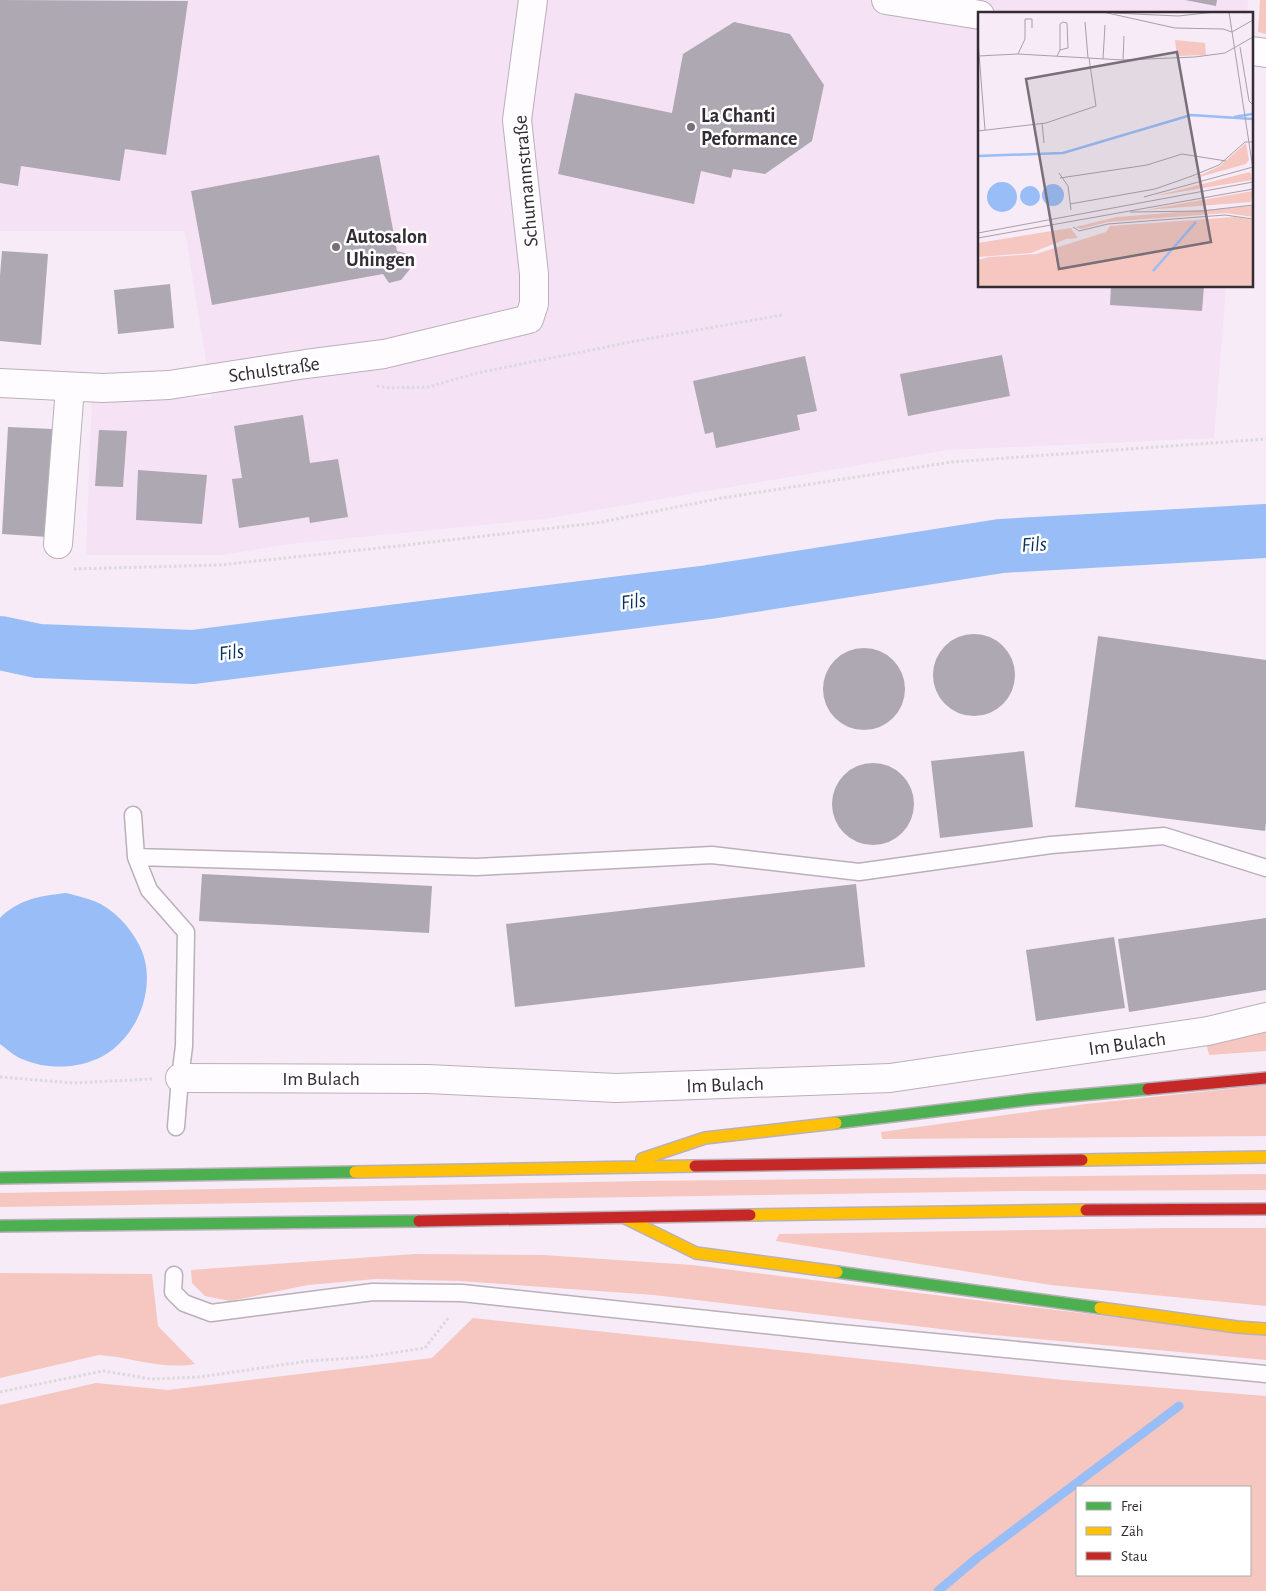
<svg xmlns="http://www.w3.org/2000/svg" width="1266" height="1591" font-family="'Alegreya Sans',sans-serif">
  <style>
    .built { fill: #f5e2f5 }
    .green { fill: #f5c7c0; fill-rule: evenodd }
    .water { fill: #98bdf7 }
    .lines { fill: none; stroke-linecap: round; stroke-linejoin: round }
    .stream { stroke: #98bdf7; stroke-width: 9 }
    .river { stroke: #98bdf7; stroke-width: 54 }
    .building { fill: #aea8b2 }
    .lane-casing { stroke: #b9b0b9; stroke-width: 19 }
    .street-casing { stroke: #b9b0b9; stroke-width: 30 }
    .fast-casing { stroke: #b9b0b9; stroke-width: 14 }
    .slow-casing { stroke: #b9b0b9; stroke-width: 14 }
    .jam-casing { stroke: #b9b0b9; stroke-width: 14 }
    .path { stroke: #dcd9dc; stroke-width: 3; stroke-dasharray: 2.5 2.5; stroke-linecap: butt }
    .lane { stroke: #fefcfe; stroke-width: 16 }
    .street { stroke: #fefcfe; stroke-width: 28 }
    .fast { stroke: #4caf50; stroke-width: 11 }
    .slow { stroke: #ffc107; stroke-width: 11 }
    .jam { stroke: #c62828; stroke-width: 11 }
    .poi-dot { fill: #786f78; stroke: #fff; stroke-width: 2 }
    .labels { text-anchor: middle; stroke-width: 5; stroke-linejoin: round; paint-order: stroke }
    .poi-label { font-size: 20px; font-weight: bold; fill: #342c34; stroke: #fff; text-anchor: start }
    .street-label { font-size: 20px; fill: #342c34; stroke: #fff }
    .water-label { font-size: 21px; font-style: italic; fill: #0a3060; stroke: #fff }
    .inset-river { fill: none; stroke: #98bdf7; stroke-width: 2.5 }
    .inset-road { fill: none; stroke: #a89fa8; stroke-width: 1 }
    .view { fill: #786f78; fill-opacity: 0.15; stroke: #786f78; stroke-width: 2.5 }
    .inset-edge { fill: none; stroke: #342c34; stroke-width: 2.5 }
  </style>
  <rect width="100%" height="100%" fill="#f6ebf6"/>
  <path class="built" d="M0 0H1248L1247 14H980V286H1226L1214 438 947 450 544 519 290 544 222 555H86L92 398H212L185 231H0Z"/>
  <path class="green" d="M1260 0H1266V34L1258 32Z
    M1266 1024V1051L1209 1055 1205 1037Z
    M1266 1085V1136L882 1139 881 1132 1086 1104Z
    M1266 1174V1190L1023 1191 0 1207V1193L645 1181Z
    M1168 1228H1266V1306L1051 1285 776 1241 779 1234Z
    M415 1254 543 1255 692 1265 1266 1336V1360L983 1334 654 1295 460 1281 376 1279 308 1285 230 1301 205 1296 192 1283 191 1270Z
    M0 1273 152 1274 158 1326 195 1364C163 1370 131 1357 99 1355L0 1378Z
    M473 1318 1064 1380 1266 1396V1591H0V1405L96 1383 168 1390 432 1358ZM1077 1487H1250V1575H1077Z"/>
  <path class="water" d="M66 893C74 895 83 897 91 900 104 904 116 914 125 924 134 935 142 947 145 961 153 996 135 1038 103 1056 79 1069 47 1070 22 1059 14 1056 7 1049 0 1044V918C19 899 40 896 66 893Z"/>
  <g class="lines">
    <path class="stream" d="M938 1591 977 1558 1179 1406"/>
    <path class="river" d="M0 643 38 651 193 657 709 592 1001 546 1266 531"/>
  </g>
  <path class="building" d="M0 0 188 1 166 155 125 149 120 181 21 166 18 186 0 183Z
    M1185 0H1217L1216 6Z
    M734 22 790 34 824 85 812 141 765 174 733 169 731 178 701 171 694 204 558 174 575 93 672 113 683 54Z
    M379 155 397 251 408 254 410 269 401 280 389 283 383 274 212 305 191 191Z
    M2 251 48 254 41 345 0 341V276Z
    M170 284 174 328 118 334 114 290Z
    M1111 286H1204L1202 311 1110 305Z
    M1002 355 1010 396 908 416 900 374Z
    M805 356 817 411 797 415 800 430 716 448 713 432 705 434 693 381Z
    M303 415 310 463 338 459 348 517 310 523 309 517 239 528 232 479 242 478 234 426Z
    M8 427 53 429 48 537 2 534Z
    M99 430 127 431 123 487 95 486Z
    M138 470 207 475 202 524 136 520Z
    M933 675a41 41 0 1 1 82 0a41 41 0 1 1-82 0Z
    M1098 636 1266 660V822L1265 831 1075 807Z
    M823 689a41 41 0 1 1 82 0a41 41 0 1 1-82 0Z
    M1024 751 1033 827 940 838 931 761Z
    M832 804a41 41 0 1 1 82 0a41 41 0 1 1-82 0Z
    M202 874 432 886 429 933 199 921Z
    M856 884 865 967 515 1007 506 924Z
    M1266 918V990L1129 1012 1118 939Z
    M1114 937 1125 1008 1036 1021 1026 950Z"/>
  <g class="lines">
    <defs>
      <path id="lane" d="M133 815 136 857 149 890 186 932 184 1046 180 1078 176 1127
        M136 857 477 867 712 855 859 872 1051 845 1164 836 1266 868
        M174 1275 173 1292 184 1303 211 1313 373 1292 462 1293 830 1332 1266 1374"/>
      <path id="street" d="M886 0 980 15
        M1252 51 1266 53
        M0 383 103 388 169 385 306 364 384 354 529 319 534 304V274L517 120 533 0
        M58 544 70 387
        M180 1078 428 1079 616 1088 890 1078 1208 1031 1266 1017"/>
      <path id="fast" d="M836 1123 1035 1099 1148 1089
        M0 1178 355 1172
        M0 1226 419 1221
        M837 1272 1100 1308"/>
      <path id="slow" d="M642 1159 705 1138 836 1123
        M1082 1160 1266 1157
        M355 1172 695 1166
        M750 1215 1086 1210
        M625 1218 696 1253 837 1272
        M1100 1308 1237 1327 1266 1329"/>
      <path id="jam" d="M1148 1089 1266 1078
        M695 1166 1082 1160
        M1086 1210 1266 1209
        M419 1221 750 1215"/>
    </defs>
    <use href="#lane" class="lane-casing"/>
    <use href="#street" class="street-casing"/>
    <use href="#fast" class="fast-casing"/>
    <use href="#slow" class="slow-casing"/>
    <use href="#jam" class="jam-casing"/>
    <path class="path" d="M377 386 390 388 428 387 477 373 641 340 782 315
      M74 569 219 565 398 546 596 523 722 498 952 462 1266 439
      M0 1077 74 1083 152 1079
      M0 1392 103 1371 151 1379 200 1377 308 1361 366 1357 425 1348 449 1317"/>
    <use href="#lane" class="lane"/>
    <use href="#street" class="street"/>
    <use href="#fast" class="fast"/>
    <use href="#slow" class="slow"/>
    <use href="#jam" class="jam"/>
  </g>
  <g class="poi-dot">
    <circle cx="691" cy="127" r="5"/>
    <circle cx="336" cy="247" r="5"/>
  </g>
  <g class="labels">
    <g class="poi-label">
      <text x="701" y="122">La Chanti<tspan x="701" dy="23">Peformance</tspan></text>
      <text x="346" y="243">Autosalon<tspan x="346" dy="23">Uhingen</tspan></text>
    </g>
    <g class="street-label">
      <text transform="translate(525 181) rotate(-95)" y="7">Schumannstraße</text>
      <text transform="translate(274 369) rotate(-8)" y="7">Schulstraße</text>
      <text transform="translate(1127 1043) rotate(-8)" y="7">Im Bulach</text>
      <text x="321" y="1085">Im Bulach</text>
      <text transform="translate(725 1084) rotate(-2)" y="7">Im Bulach</text>
    </g>
    <g class="water-label">
      <text transform="translate(1034 544) rotate(-3)" y="7">Fils</text>
      <text transform="translate(633 601) rotate(-7)" y="7">Fils</text>
      <text transform="translate(231 652) rotate(-7)" y="7">Fils</text>
    </g>
  </g>
  <g transform="translate(978 12)">
    <rect width="275" height="275" fill="#f6ebf6"/>
    <path d="M197 28 227 31 228 43 199 44ZM268 131 271 148 268 152 214 167 242 154ZM272 160 274 168 177 184ZM275 179 273 190 167 198ZM275 194V205L248 201 130 210 103 217 97 215 139 205ZM257 205 275 208V275H0V248L11 245 58 242 128 220 132 214ZM93 216 100 226 88 227 53 241 0 245V231Z" fill="#f5c7c0"/>
    <path d="M9 185a15 15 0 1 1 30 0a15 15 0 1 1-30 0ZM64 183a11 11 0 1 1 22 0a11 11 0 1 1-22 0ZM42 184a10 10 0 1 1 20 0a10 10 0 1 1-20 0Z" fill="#98bdf7"/>
    <path class="inset-river" d="M256 105 274 102M0 144 85 141 213 103 275 107M175 259 218 210"/>
    <path class="inset-road" d="M125 0 197 16 245 17 254 20M251 0 275 157M136 1 200 4 237 0M107 10 110 46M254 20 275 8M0 29 7 118M262 35 271 89 275 93M40 42 47 27V7H54V16M0 44 40 42 145 48 217 45 247 41 275 25M79 44 82 38 90 36 89 11 85 10 82 12V38M125 47 127 13M145 48 146 24M64 111 66 131M0 119 68 111 118 94 111 46M81 161 90 174 93 198M82 166 169 153 204 142 248 149M166 185 275 155M92 192 177 177 214 164 241 153 267 130H275M152 200 224 199 275 193M95 215 101 219 130 212 247 203 275 207M0 221 275 170M0 226 275 177"/>
    <path class="view" d="M199 40 233 230 81 257 48 67Z"/>
    <rect width="275" height="275" class="inset-edge"/>
  </g>
  <rect x="1076" y="1486" width="175" height="90" fill="#ffffff" stroke="#aeabae"/>
  <rect x="1086" y="1502" width="25" height="8" fill="#4caf50" stroke="#aeabae"/>
  <text x="1121" y="1511" font-size="15" fill="#342c34">Frei</text>
  <rect x="1086" y="1527" width="25" height="8" fill="#ffc107" stroke="#aeabae"/>
  <text x="1121" y="1536" font-size="15" fill="#342c34">Zäh</text>
  <rect x="1086" y="1552" width="25" height="8" fill="#c62828" stroke="#aeabae"/>
  <text x="1121" y="1561" font-size="15" fill="#342c34">Stau</text>
</svg>
